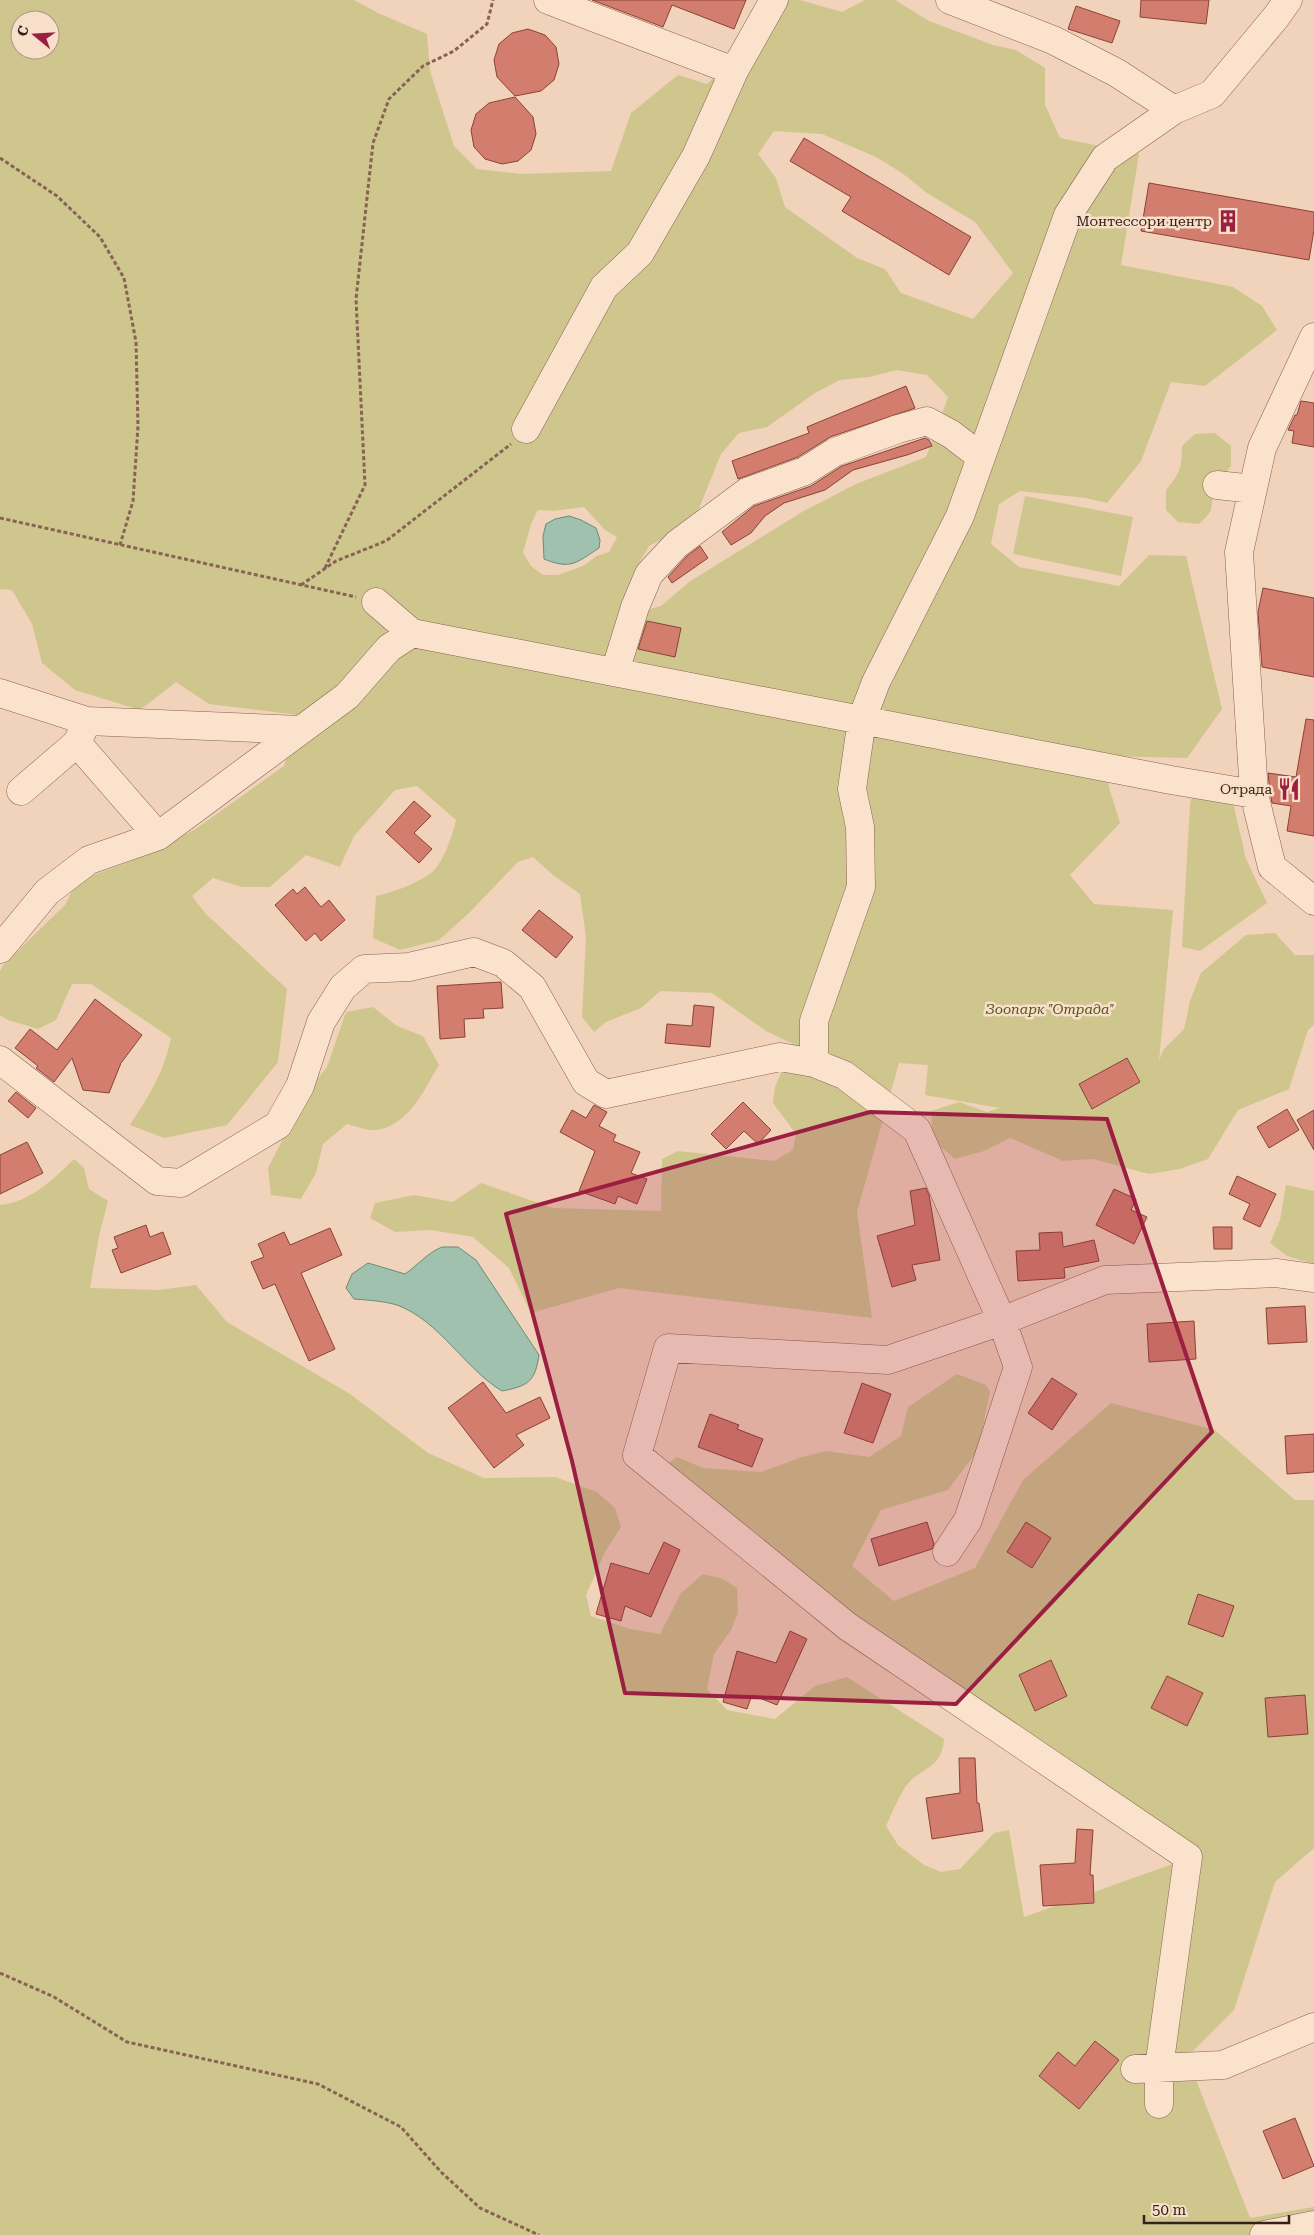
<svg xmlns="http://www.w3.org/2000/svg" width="1314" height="2235" font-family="'Roboto Serif',serif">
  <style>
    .green { fill: #cfc68e; fill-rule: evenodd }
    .water { fill: #9fc1ae; stroke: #668e7a }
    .building { fill: #d27d6d; stroke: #894338 }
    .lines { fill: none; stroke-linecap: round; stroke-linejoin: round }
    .minor-casing { stroke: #886253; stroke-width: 29 }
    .path { stroke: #886253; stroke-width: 3; stroke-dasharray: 4 2.5; stroke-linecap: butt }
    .minor { stroke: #fbe2cd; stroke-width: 28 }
    .marked { fill: #9b1f40; fill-opacity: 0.2; stroke: #9b1f40; stroke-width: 4; stroke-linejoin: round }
    .labels { text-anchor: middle; stroke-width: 5; stroke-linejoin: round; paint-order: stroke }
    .poi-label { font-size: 14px; fill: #36201a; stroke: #f8dfca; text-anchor: end }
    .park-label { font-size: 14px; font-style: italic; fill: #54541f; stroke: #f8dfca }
  </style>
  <rect width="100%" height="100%" fill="#f1d2ba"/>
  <path class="green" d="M0 0H354L378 13 427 34 430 71 454 146 477 169 520 174 611 171 631 113 678 75 707 84 748 45 779 0H800L842 12 865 0H895L929 21 993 45 1016 50 1045 68V105L1060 138 1139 154 1121 265 1233 287 1262 306 1277 330 1205 386 1171 382 1141 461 1107 503 1086 498 1020 491 999 504 991 544 1019 567 1119 586 1149 555 1186 556 1222 709 1187 758 1105 756 1109 787 1120 823 1070 875 1094 904 1173 910 1159 1061 1163 1050 1184 1029 1190 1001 1201 973 1246 935 1275 933 1295 955H1314V1025L1308 1030 1289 1089 1238 1110 1208 1159 1180 1169 1149 1174 1093 1159 1063 1161 1010 1138 984 1151 955 1159 933 1140 931 1111 959 1102 987 1112 1000 1108 925 1095 928 1065 899 1063 857 1212 872 1318 619 1288 531 1313 509 1268 473 1237 431 1230 395 1232 370 1218 375 1203 414 1195 453 1202 481 1183 553 1208 661 1211 662 1159 678 1151 774 1161 793 1150 796 1134 773 1103 775 1087 793 1044 766 1031 712 993 660 991 641 1008 606 1022 594 1032 582 1017 586 937 580 894 553 875 533 857 518 862 470 912 439 940 400 950 373 938 376 896C395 892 415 884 431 873 443 864 453 834 456 820L417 786 395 790 354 836 340 867 306 855 270 887H242L213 878 192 896 205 913 287 989 278 1062 227 1125 164 1138 130 1125C149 1096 164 1072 171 1038L91 984H72L56 1020 38 1029 8 1020 0 1015V971L3 965 65 905 77 881 131 861 194 830 284 766 298 715 209 704 176 682 140 710 75 690 42 663 32 624 12 590 0 589ZM20 20H50V50H20ZM774 131 822 134 876 157 902 173 927 193 975 222 1013 273 973 319 901 293 885 269 857 258 785 207 776 178 758 154ZM897 370 927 375 948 397 926 457 856 484 802 512 689 582 661 606 639 612 624 602 635 570 649 546 677 531 698 511 721 454 739 433 767 427 815 393 840 380 869 377ZM584 507 605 530 617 537 609 552 597 556 583 566 558 575H543L531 566 523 553 531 524 538 510 553 511Z
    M1215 433 1231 446V466C1225 474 1217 482 1214 493 1209 513 1216 507 1199 524L1178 522 1166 510V490C1180 474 1182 467 1182 446L1195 434Z
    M1025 496 1133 517 1121 576 1013 554Z
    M1193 794 1232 798 1246 859 1267 903 1200 951 1182 947 1190 804Z
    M373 1007 397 1026 423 1036 439 1065C424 1090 409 1125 377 1130 368 1131 355 1126 347 1124L323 1144 316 1173 301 1199 271 1195 268 1168 307 1092 327 1067 346 1012Z
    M74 1159 84 1168 89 1189 108 1201 99 1236 90 1288 159 1290 196 1285 227 1322 350 1394 428 1453 484 1478 555 1477 597 1492 615 1508 621 1527 605 1552 586 1595 591 1616 630 1629 660 1634 681 1593 703 1574 723 1579 737 1588 738 1613 731 1630 714 1654 707 1689 727 1710 775 1719 815 1686 847 1677 944 1739C942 1770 920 1767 906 1786 898 1798 892 1813 886 1826L898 1845 924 1865 941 1872 960 1869 994 1833 1009 1830 1024 1917 1178 1862 840 1640 649 1477 677 1457 703 1468 761 1472 802 1457 826 1451 869 1457 901 1436 908 1407 957 1374 986 1385 990 1392 978 1450 948 1490 881 1510 852 1566 894 1601 975 1568 1023 1480 1111 1403 1215 1430 1295 1500H1314V1848L1275 1882 1234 2010 1187 2057 1250 2218 1314 2207V2235H0V1205C29 1203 54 1179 74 1159Z
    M1286 1185 1314 1191V1264L1287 1256 1270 1243 1280 1220Z"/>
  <path class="water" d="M569 516 581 520 596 528 600 540 599 548C576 563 571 570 544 559L543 536 546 524 555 519Z
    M442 1247H458L476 1260 539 1355C535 1382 528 1386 502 1391 464 1368 440 1321 397 1305 384 1301 367 1300 354 1299L346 1288 352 1274 368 1263 405 1274C418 1265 427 1253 442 1247Z"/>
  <path class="building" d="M592 0H746L734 29 672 5 663 27Z
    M1141 0H1209L1206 24 1140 17Z
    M1076 6 1120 21 1112 43 1068 29Z
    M528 29 545 35 556 47 559 64 554 80 541 91 515 96 497 77 494 60 499 44 512 33Z
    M515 97 533 117 536 134 531 150 518 161 502 164 485 159 474 147 471 130 476 114 489 103Z
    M804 138 971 237 949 275 842 211 851 197 790 161Z
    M1149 183 1314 212V230L1309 260 1141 231Z
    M906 386 915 408 830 437 798 457 738 479 732 461 809 433 807 427Z
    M1301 401 1314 403V447L1292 443 1294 431 1288 430 1295 415H1297Z
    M925 438 929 440 932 446 907 455 853 470 825 490 784 503 765 516 751 533 731 545 722 532 754 506 811 486 842 466Z
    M700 546 708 558 672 583 668 577 687 556Z
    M1263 588 1314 598V677L1262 667 1258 612Z
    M647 621 681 628 675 657 638 649Z
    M1306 719 1314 720V836L1287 831 1291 806 1272 803 1270 792 1268 773 1296 777Z
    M414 801 431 816 414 833 432 849 419 863 386 832Z
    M305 887 321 907 329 900 345 920 321 941 315 933 306 941 275 905 293 889 297 894Z
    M539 910 573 937 556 958 522 930Z
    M501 982 503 1008 483 1009 484 1018 464 1019 465 1037 440 1039 437 986Z
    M95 999 142 1035 121 1063 109 1093 83 1090 72 1058 54 1082 36 1068 38 1066 15 1048 30 1029 57 1050Z
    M694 1005 714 1007 710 1047 665 1043 667 1024 692 1026Z
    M1127 1058 1140 1082 1092 1109 1079 1084Z
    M16 1092 36 1108 28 1118 8 1101Z
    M743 1102 771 1130 758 1144 744 1131 726 1149 711 1134Z
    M594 1105 607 1112 599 1126 616 1135 613 1141 640 1152 631 1173 647 1179 637 1204 618 1196 615 1204 579 1191 595 1151 560 1132 572 1110 586 1118Z
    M1287 1109 1299 1130 1269 1148 1257 1127Z
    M1314 1110V1150L1297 1120Z
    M27 1142 43 1173 0 1194V1155Z
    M1237 1176 1276 1194 1260 1227 1243 1219 1250 1204 1229 1194Z
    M926 1188 929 1195 940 1260 912 1265 916 1280 892 1287 877 1236 915 1225 910 1191Z
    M1114 1189 1136 1199 1131 1210 1147 1217 1134 1244 1096 1225Z
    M146 1225 150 1237 163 1232 171 1254 121 1273 112 1250 118 1248 114 1237Z
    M1213 1227H1232V1249H1214Z
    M330 1228 342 1255 301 1273 335 1349 309 1361 275 1284 263 1289 251 1262 264 1257 258 1244 284 1232 290 1245Z
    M1062 1232 1063 1247 1094 1240 1099 1261 1064 1268 1065 1278 1018 1281 1016 1251 1040 1250 1039 1233Z
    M1305 1306 1307 1342 1268 1344 1266 1308Z
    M1194 1321 1196 1359 1149 1362 1147 1324Z
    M1052 1378 1077 1394 1052 1430 1028 1413Z
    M483 1382 506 1413 540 1397 550 1418 516 1435 524 1445 494 1468 448 1408Z
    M862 1383 891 1394 873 1443 844 1433Z
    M710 1414 739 1425 737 1429 763 1439 752 1467 698 1447Z
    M1314 1434V1472L1287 1474 1285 1436Z
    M927 1522 934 1544 932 1549 879 1566 871 1539Z
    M1026 1522 1051 1538 1032 1568 1007 1552Z
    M664 1542 680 1550 651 1617 625 1606 621 1621 596 1614 611 1563 649 1574Z
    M1198 1594 1234 1606 1223 1637 1188 1624Z
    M790 1631 807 1639 777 1705 752 1695 747 1709 723 1702 737 1651 776 1663Z
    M1051 1660 1067 1696 1035 1711 1019 1675Z
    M1167 1676 1203 1693 1187 1726 1151 1708Z
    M1305 1695 1308 1734 1268 1737 1265 1698Z
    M959 1758H975L977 1803H979L983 1831 932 1839 926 1798 960 1793Z
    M1077 1829 1093 1830 1090 1875H1093L1094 1903 1043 1906 1040 1865 1075 1863Z
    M1095 2041 1119 2060 1079 2109 1039 2076 1058 2052 1075 2066Z
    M1295 2118 1314 2166 1283 2179 1263 2131Z"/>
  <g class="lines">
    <defs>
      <path id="minor" d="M548 0 734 71
        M950 0 1053 40 1117 73 1174 110
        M1314 337 1262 448 1239 552 1254 794 1272 867 1314 901
        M526 429 604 287 640 253 696 156 734 71 774 0
        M1217 485 1253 489
        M376 602 412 633 1171 780 1254 794
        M615 672 635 607 649 574 677 544 747 492 805 471 835 452 898 429 927 421 951 434 981 457
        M0 693 87 721
        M77 743 87 721 301 730
        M21 791 77 743 158 836
        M0 949 47 892 89 860 158 836 347 696 389 648 412 633
        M0 1060 157 1181 181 1183 278 1125 300 1086 321 1022 343 987 364 969 409 967 474 952 503 963 532 987 586 1082 606 1094 780 1057 814 1063 844 1075 917 1130 1002 1321 1018 1367 968 1520 947 1552
        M814 1063V1021L861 887 860 827 852 789 862 719 876 682 960 516 1068 215 1105 158 1174 110 1212 94 1276 17 1288 0
        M1135 2069 1223 2065 1314 2027
        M1159 2104V2068L1188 1857 847 1626 637 1455 668 1348 888 1360 1002 1321 1105 1280 1276 1273 1314 1278
        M1264 2235 1314 2225"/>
    </defs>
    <use href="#minor" class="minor-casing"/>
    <path class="path" d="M0 158 57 196 100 237 124 278 136 342 138 426 133 501 120 545
      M0 518 356 597
      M325 568 365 485 356 299 373 143 389 99 423 66 454 51 487 24 493 0
      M301 585 336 561 386 541 511 444
      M0 1973 54 1997 127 2042 318 2084 401 2127 441 2172 480 2208 539 2235"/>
    <use href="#minor" class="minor"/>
  </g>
  <path class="marked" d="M870 1112 1107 1119 1212 1432 956 1704 625 1693 572 1461 506 1214Z"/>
  <defs>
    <symbol id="building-bare" viewBox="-9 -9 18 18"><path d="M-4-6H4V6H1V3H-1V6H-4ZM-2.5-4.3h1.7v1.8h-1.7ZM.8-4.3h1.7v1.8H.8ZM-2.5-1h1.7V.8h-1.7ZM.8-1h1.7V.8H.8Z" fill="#9b1f40" stroke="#f8dfca" stroke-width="2.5" paint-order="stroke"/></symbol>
    <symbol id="restaurant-bare" viewBox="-9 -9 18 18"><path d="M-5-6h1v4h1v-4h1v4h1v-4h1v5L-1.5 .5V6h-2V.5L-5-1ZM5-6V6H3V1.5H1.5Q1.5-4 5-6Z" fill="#9b1f40" stroke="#f8dfca" stroke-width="2.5" paint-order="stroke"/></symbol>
  </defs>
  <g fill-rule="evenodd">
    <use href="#building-bare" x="1212" y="205" width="32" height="32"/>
    <use href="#restaurant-bare" x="1273" y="773" width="32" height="32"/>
  </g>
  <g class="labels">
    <g class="poi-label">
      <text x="1212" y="226">Монтессори центр</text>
      <text x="1272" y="794">Отрада</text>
    </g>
    <g class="park-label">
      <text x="1050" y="1014">Зоопарк "Отрада"</text>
    </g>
  </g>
  <g transform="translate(35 35) rotate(288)"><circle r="24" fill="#f8dfca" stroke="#aa9384"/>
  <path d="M0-4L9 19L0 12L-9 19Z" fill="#9b1f40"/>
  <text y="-8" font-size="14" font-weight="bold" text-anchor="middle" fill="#36201a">С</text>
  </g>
  <path d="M1144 2215v8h145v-8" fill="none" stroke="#36201a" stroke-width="2.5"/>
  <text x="1152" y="2215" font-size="15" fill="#36201a" stroke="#f8dfca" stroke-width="4" paint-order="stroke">50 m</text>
</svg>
